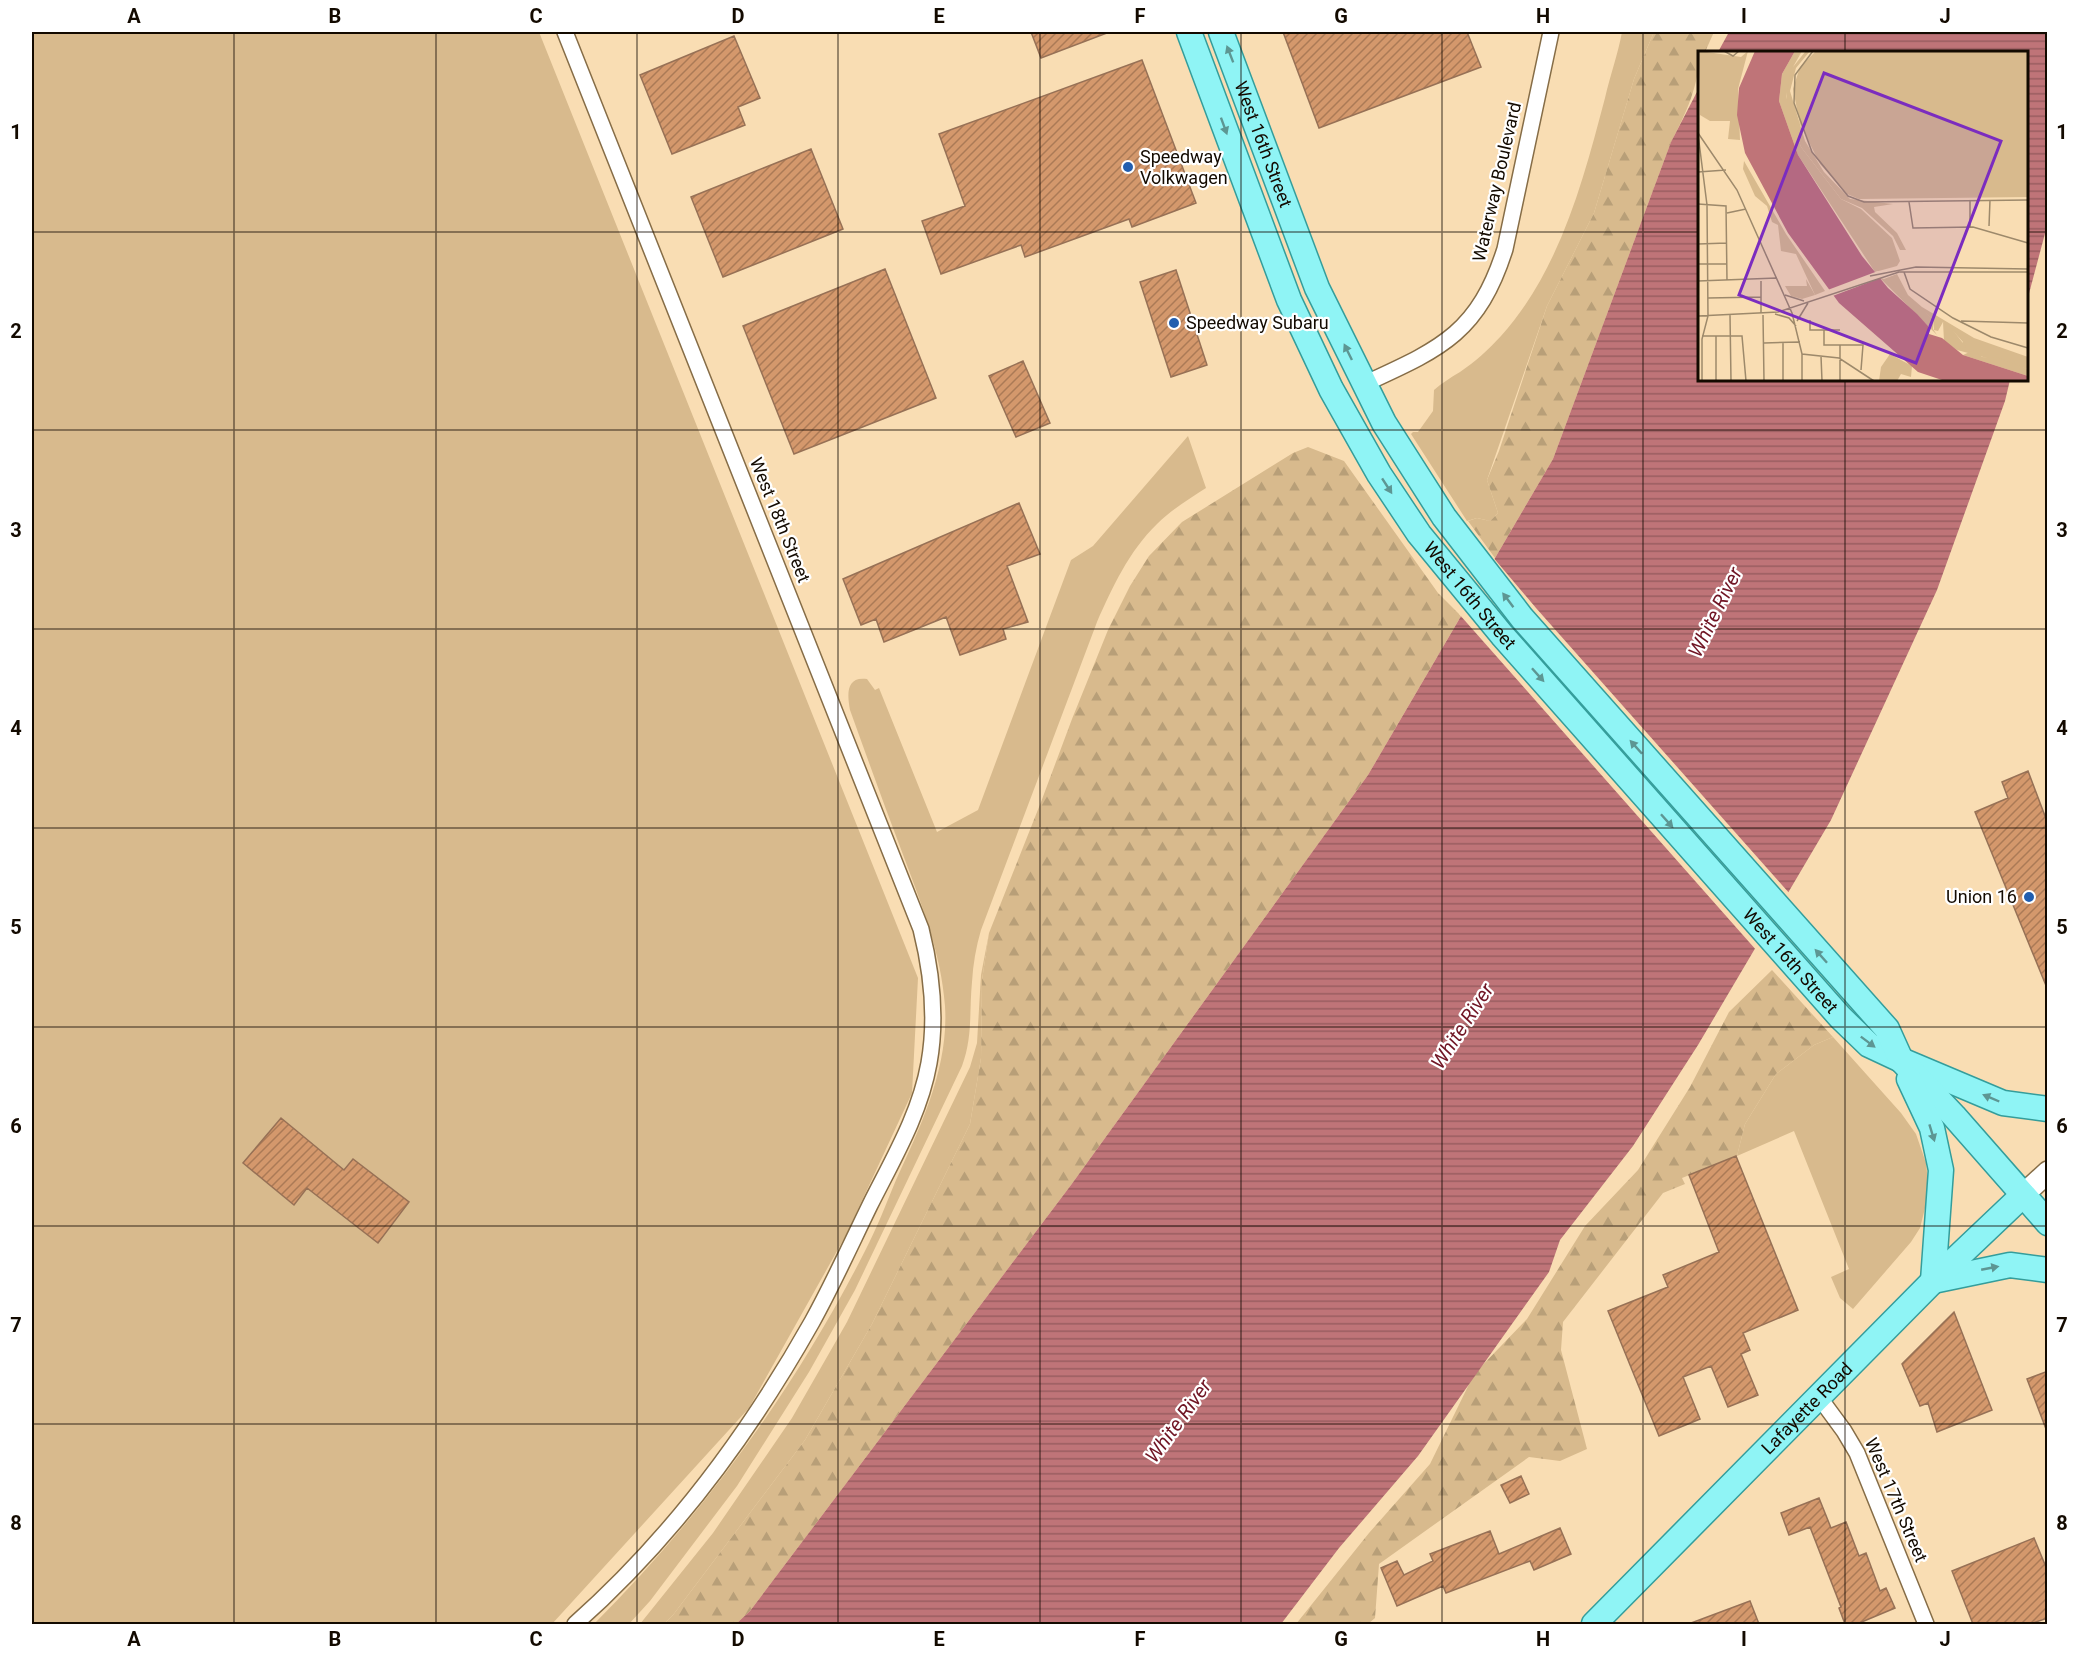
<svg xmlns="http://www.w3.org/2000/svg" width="2079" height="1656" font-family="Roboto,sans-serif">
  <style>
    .grass { fill: #d8ba8d }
    .forest { fill: url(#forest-firs) }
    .water { fill: url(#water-rules) }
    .pier { fill: #f9ddb3 }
    .building { fill: url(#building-hatch); stroke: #977156; stroke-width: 1.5 }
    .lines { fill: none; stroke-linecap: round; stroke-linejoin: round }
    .minor-casing { stroke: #866d47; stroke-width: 18 }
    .secondary-casing { stroke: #866d47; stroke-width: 24 }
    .primary-casing { stroke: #349d9b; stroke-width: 27 }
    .minor { stroke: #fff; stroke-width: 15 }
    .secondary { stroke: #fff; stroke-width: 21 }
    .primary { stroke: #8ff4f5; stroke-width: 24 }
    .oneway { fill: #5d9693 }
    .grid { fill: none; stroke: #130a00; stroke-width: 1.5; stroke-opacity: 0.55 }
    .poi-dot { fill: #215eaf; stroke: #fff; stroke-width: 2 }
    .labels { text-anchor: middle; stroke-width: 4.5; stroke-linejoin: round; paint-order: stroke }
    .street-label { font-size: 18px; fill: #130a00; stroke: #fff }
    .poi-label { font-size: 18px; fill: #130a00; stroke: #fff; text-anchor: start }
    .water-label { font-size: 20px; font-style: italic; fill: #701524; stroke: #fff }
    .inset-road { fill: none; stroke: #9d896b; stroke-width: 1.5 }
    .view { fill: #7b2cbf; fill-opacity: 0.15; stroke: #7b2cbf; stroke-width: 3 }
    .inset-edge { fill: none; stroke: #130a00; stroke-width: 3 }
    .neatline { fill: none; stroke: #130a00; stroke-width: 2 }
    .grid-label { font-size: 20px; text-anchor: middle; font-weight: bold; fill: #130a00 }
  </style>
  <defs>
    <pattern id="forest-firs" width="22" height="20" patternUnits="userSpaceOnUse" patternTransform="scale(1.5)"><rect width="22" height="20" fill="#d8ba8d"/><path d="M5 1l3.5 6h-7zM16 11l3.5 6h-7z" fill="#b89f78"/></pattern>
    <pattern id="water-rules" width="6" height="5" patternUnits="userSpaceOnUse" patternTransform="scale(1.5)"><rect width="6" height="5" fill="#bf7478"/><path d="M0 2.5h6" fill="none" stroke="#9a5d60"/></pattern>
    <pattern id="building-hatch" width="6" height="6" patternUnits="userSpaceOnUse" patternTransform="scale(1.5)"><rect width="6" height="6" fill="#d4986c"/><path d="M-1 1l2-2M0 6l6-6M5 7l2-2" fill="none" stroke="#ab7a56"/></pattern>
  </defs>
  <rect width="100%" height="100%" fill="#f9ddb3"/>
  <path class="grass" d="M32 32H539L918 978 912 1093 846 1235 749 1408 552 1624H32Z
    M1622 32H1654L1634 79 1594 213 1547 306 1487 480 1498 513 1490 521 1477 518 1467 521 1411 434 1413 432H1418L1433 411 1434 390C1442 383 1450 378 1460 372 1475 362 1489 349 1501 336 1560 270 1583 181 1605 98 1610 76 1618 54 1622 32Z
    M1188 436 1206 488C1189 499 1171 510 1157 524 1129 551 1112 588 1097 622L981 930C976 947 973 964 972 982 969 1012 973 1036 962 1066L855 1290 809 1372 737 1486 650 1601 629 1624H594C703 1515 795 1389 865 1251 877 1228 886 1204 896 1180 921 1126 949 1067 945 1006 941 952 921 903 902 852 884 805 867 757 850 710 847 694 846 676 867 679L875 690 879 688 937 832 978 810 1071 560 1093 546Z
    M989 933 982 980 981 1058 970 1124 872 1324 805 1440 673 1615 664 1624H640L713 1533 792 1418 847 1322 970 1067 977 1043 981 975Z
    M1833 1037 1901 1113 1916 1134 1926 1163 1928 1182V1196L1920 1228 1911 1242 1853 1309 1840 1298 1831 1277 1849 1269 1794 1131 1737 1156 1745 1124 1776 1074 1814 1045Z"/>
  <path class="forest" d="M1654 32H1714L1705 52H1700C1699 85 1686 114 1671 142L1553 459 1495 558 1468 521 1477 518 1490 521 1498 513 1487 480 1499 451 1547 306 1594 213 1634 79Z
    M1308 447 1344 461 1438 593 1461 616 1368 775 1071 1185 750 1611 736 1624H664L673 1615 805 1440 872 1324 970 1124 981 1058 982 980 989 933 1041 802 1072 719 1108 630 1130 586 1149 556 1182 522 1293 453Z
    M1772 970 1833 1037 1814 1045 1776 1074 1745 1124 1737 1156 1682 1178 1685 1184 1663 1193 1563 1322 1561 1350 1587 1449 1560 1461 1529 1457 1379 1564 1375 1618 1368 1624H1296L1369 1533 1430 1464 1474 1374 1527 1319 1585 1226 1638 1170 1690 1087 1729 1012Z"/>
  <path class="water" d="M1729 32H2047V226L2027 301 2026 52H1718Z
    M1699 88 1700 380H2010L2005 401 1937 590 1831 820 1698 1045 1633 1146 1560 1240 1549 1272 1418 1456 1339 1548 1281 1624H736L750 1611 1071 1185 1368 775 1553 459 1671 142Z"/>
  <path class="pier" d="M1492 556 1536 608 1790 894 1757 951 1459 614Z"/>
  <path class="building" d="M1031 32H1106L1107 33 1041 58Z
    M1283 32H1467L1481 67 1319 128Z
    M734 36 760 98 738 107 745 125 672 154 640 75Z
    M1142 60 1196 203 1132 227 1129 219 1025 257 1021 245 941 274 922 221 965 206 939 134Z
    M811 149 843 229 723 277 691 197Z
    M885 269 936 398 794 454 743 326Z
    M1176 270 1207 365 1171 377 1140 282Z
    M1023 361 1050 423 1016 437 989 376Z
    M1019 503 1040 554 1007 566 1028 622 1003 629 1006 639 960 655 946 617 884 642 876 619 861 625 843 579Z
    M2028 771 2048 824 2047 988 1975 812 2008 798 2002 782Z
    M281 1118 344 1170 353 1159 409 1202 378 1243 307 1188 294 1205 243 1163Z
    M1736 1156 1798 1310 1743 1333 1750 1350 1741 1354 1758 1395 1728 1407 1711 1366 1683 1377 1700 1419 1659 1436 1608 1311 1668 1287 1663 1275 1719 1252 1689 1175Z
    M1954 1312 1992 1410 1937 1432 1928 1403 1920 1406 1902 1364Z
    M2048 1371V1428L2046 1429 2027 1379Z
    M1521 1476 1529 1494 1510 1503 1501 1485Z
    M1819 1498 1831 1528 1846 1522 1859 1556 1866 1553 1880 1591 1886 1588 1895 1608 1857 1624H1845L1839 1608 1841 1607 1810 1527 1789 1535 1781 1513Z
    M1560 1528 1571 1554 1534 1570 1530 1561 1446 1593 1443 1586 1397 1606 1381 1568 1397 1561 1404 1575 1433 1561 1430 1554 1490 1531 1499 1554Z
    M2034 1538 2048 1572V1618L2030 1624H1973L1952 1571Z
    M1750 1601 1759 1624H1691V1623Z"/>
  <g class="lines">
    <defs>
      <path id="minor" d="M565 32 921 929C932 973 937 1018 929 1063 920 1114 893 1159 870 1205 851 1244 833 1284 812 1322 749 1434 671 1539 575 1624
        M1364 384C1440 349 1478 334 1505 249L1551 32
        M1819 1397 1844 1431 1857 1453 1926 1624"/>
      <path id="secondary" d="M2023 1195 2048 1172"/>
      <g id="primary">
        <path id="s1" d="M1189 32 1289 300 1331 389 1379 474 1419 534 1502 635 1840 1017 1869 1045 1901 1060 2003 1103 2048 1109"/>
        <path id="s2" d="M1221 32 1317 288 1384 423 1444 517 1522 618 1887 1029 1901 1060 1954 1116 2048 1223"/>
        <path d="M1909 1079 1932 1128 1941 1170 1933 1281"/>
        <path d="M1933 1281 2010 1265 2048 1270"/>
        <path id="s3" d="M1594 1624 1944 1270 2023 1195"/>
      </g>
    </defs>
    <use href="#minor" class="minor-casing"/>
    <use href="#secondary" class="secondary-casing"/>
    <use href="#primary" class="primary-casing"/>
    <use href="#minor" class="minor"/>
    <use href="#secondary" class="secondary"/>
    <use href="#primary" class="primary"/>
  </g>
  <defs><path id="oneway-solid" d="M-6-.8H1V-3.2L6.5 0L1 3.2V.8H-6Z" transform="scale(1.5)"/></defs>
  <g class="oneway">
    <use href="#oneway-solid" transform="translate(1230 54) rotate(-111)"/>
    <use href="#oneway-solid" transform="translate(1224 126) rotate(70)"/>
    <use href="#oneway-solid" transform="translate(1348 352) rotate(-116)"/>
    <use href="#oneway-solid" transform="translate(1387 486) rotate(57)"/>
    <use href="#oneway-solid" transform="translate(1508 600) rotate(-127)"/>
    <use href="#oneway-solid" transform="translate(1538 675) rotate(48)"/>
    <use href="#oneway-solid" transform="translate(1636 747) rotate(-132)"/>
    <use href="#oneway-solid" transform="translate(1667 821) rotate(48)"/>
    <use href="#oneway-solid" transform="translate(1821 956) rotate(-132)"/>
    <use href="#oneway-solid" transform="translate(1868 1042) rotate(37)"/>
    <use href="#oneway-solid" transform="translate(1991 1098) rotate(-157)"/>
    <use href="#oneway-solid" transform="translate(1932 1133) rotate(73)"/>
    <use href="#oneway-solid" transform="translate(1990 1268) rotate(-11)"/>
  </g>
  <path class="grid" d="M234 32V1624M436 32V1624M637 32V1624M838 32V1624M1040 32V1624M1241 32V1624M1442 32V1624M1643 32V1624M1845 32V52M32 232H1700M2026 232H2048M1845 380V1624M32 430H2048M32 629H2048M32 828H2048M32 1027H2048M32 1226H2048M32 1424H2048"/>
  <g class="poi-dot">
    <circle cx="1128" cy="167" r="6"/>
    <circle cx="1174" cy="323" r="6"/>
    <circle cx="2029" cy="897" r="6"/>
  </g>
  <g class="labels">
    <g class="street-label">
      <text dy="6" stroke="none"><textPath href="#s2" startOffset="120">West 16th Street</textPath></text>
      <text transform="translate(1497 182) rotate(-77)" y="6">Waterway Boulevard</text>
      <text transform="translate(780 520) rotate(68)" y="6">West 18th Street</text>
      <text dy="6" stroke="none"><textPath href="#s1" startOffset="634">West 16th Street</textPath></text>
      <text dy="6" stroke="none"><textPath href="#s1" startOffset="1120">West 16th Street</textPath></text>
      <text dy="6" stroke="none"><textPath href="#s3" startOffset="303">Lafayette Road</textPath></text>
      <text transform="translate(1896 1500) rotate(67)" y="6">West 17th Street</text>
    </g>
    <g class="poi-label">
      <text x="1140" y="163">Speedway<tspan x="1140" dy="21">Volkwagen</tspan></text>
      <text x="1186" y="329">Speedway Subaru</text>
      <text x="2017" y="903" text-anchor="end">Union 16</text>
    </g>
    <g class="water-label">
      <text transform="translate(1715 612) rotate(-64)" y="7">White River</text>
      <text transform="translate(1462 1026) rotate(-57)" y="7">White River</text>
      <text transform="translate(1178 1421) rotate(-54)" y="7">White River</text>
    </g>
  </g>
  <g transform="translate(1698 51)">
    <rect width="330" height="330" fill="#f9ddb3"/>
    <path d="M104 0 95 16 107 1 112 0 98 17 92 40 107 90 126 121 152 148 195 153 176 156 177 161 199 182 208 199H202L195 185 164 157 143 148 103 96 89 57 88 39 93 14ZM118 0H330V146L161 148 149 143 122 113 102 73 95 38 102 16ZM199 223 210 244 224 256 276 287 330 306V318L259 299 265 291 255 280 245 271 240 280 236 279V269L186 228ZM108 228 117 244 104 248 93 245 87 235H109Z" fill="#d8ba8d"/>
    <path d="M2 0 43 6 50 0 40 38 42 89 30 88 32 70H12L2 64ZM97 0H104L94 14 88 45 103 96 143 148 163 158 194 187 202 210 199 215 177 221 100 104 81 50 84 23ZM46 110 88 183 127 240 117 244 98 203 83 200 80 174 74 171 69 155 57 145 45 118ZM182 227 191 229 236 269 235 278 239 284ZM245 271 251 274 268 296 259 299 246 290ZM276 299 284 306 301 307 330 318V325L265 304Z" fill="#d8ba8d"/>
    <path d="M192 303 214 315 213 326 203 323 199 330H181L183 316Z" fill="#d8ba8d"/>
    <path d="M57 0H97L84 23 81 50 100 104 164 205 190 237 219 263 230 275 231 283 244 287 265 304 330 325V330H247L220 321 141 252 90 182 47 102 39 64 41 37Z" fill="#bf7478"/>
    <path d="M180 220 185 226 132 246 127 240Z" fill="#f9ddb3"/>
    <path class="inset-road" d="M1 0 0 83 9 154 10 265 4 288V330M26 0 35 5 41 0M115 0 97 24 96 52 114 101 150 145 166 151 330 149M0 82 39 139 94 262 104 303 141 307 176 330M0 121 28 119M211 151 215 177 275 176 330 192M0 153 28 155 29 230M29 162 48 158M291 175 292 149M272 176V149M0 193 29 192M0 213H29M206 221 212 238 255 267 293 286 330 297M172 225 218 216 330 218M0 230 79 227M63 230V262M87 244 106 250M10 247 63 246M77 263 91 267 98 275M32 264 33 330M65 264 66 330M0 265 80 261 201 221H330M112 269V279H142M99 270 110 252M263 270 330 272M126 279V294H165L163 319M4 285H44L48 330M18 285V330M85 291V330M66 292 102 291M142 294V330M104 303V330M123 305 124 330"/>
    <path class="view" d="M126 22 303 90 218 312 41 244Z"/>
    <rect width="330" height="330" class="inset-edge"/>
  </g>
  <rect width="2079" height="1656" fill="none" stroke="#ffffff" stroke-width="66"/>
  <rect x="33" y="33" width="2013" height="1590" class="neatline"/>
  <g class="grid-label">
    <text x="134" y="23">A</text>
    <text x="335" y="23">B</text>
    <text x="536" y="23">C</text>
    <text x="738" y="23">D</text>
    <text x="939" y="23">E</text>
    <text x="1140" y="23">F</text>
    <text x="1341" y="23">G</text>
    <text x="1543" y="23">H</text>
    <text x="1744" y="23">I</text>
    <text x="1945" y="23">J</text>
    <text x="16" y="139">1</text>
    <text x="2062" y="139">1</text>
    <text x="16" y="338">2</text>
    <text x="2062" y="338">2</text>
    <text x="16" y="537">3</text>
    <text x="2062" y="537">3</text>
    <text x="16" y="735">4</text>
    <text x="2062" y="735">4</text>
    <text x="16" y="934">5</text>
    <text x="2062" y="934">5</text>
    <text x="16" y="1133">6</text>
    <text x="2062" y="1133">6</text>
    <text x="16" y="1332">7</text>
    <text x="2062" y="1332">7</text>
    <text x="16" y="1530">8</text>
    <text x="2062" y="1530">8</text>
    <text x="134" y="1646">A</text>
    <text x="335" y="1646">B</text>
    <text x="536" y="1646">C</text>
    <text x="738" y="1646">D</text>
    <text x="939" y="1646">E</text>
    <text x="1140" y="1646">F</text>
    <text x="1341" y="1646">G</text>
    <text x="1543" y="1646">H</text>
    <text x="1744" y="1646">I</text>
    <text x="1945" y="1646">J</text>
  </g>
</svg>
